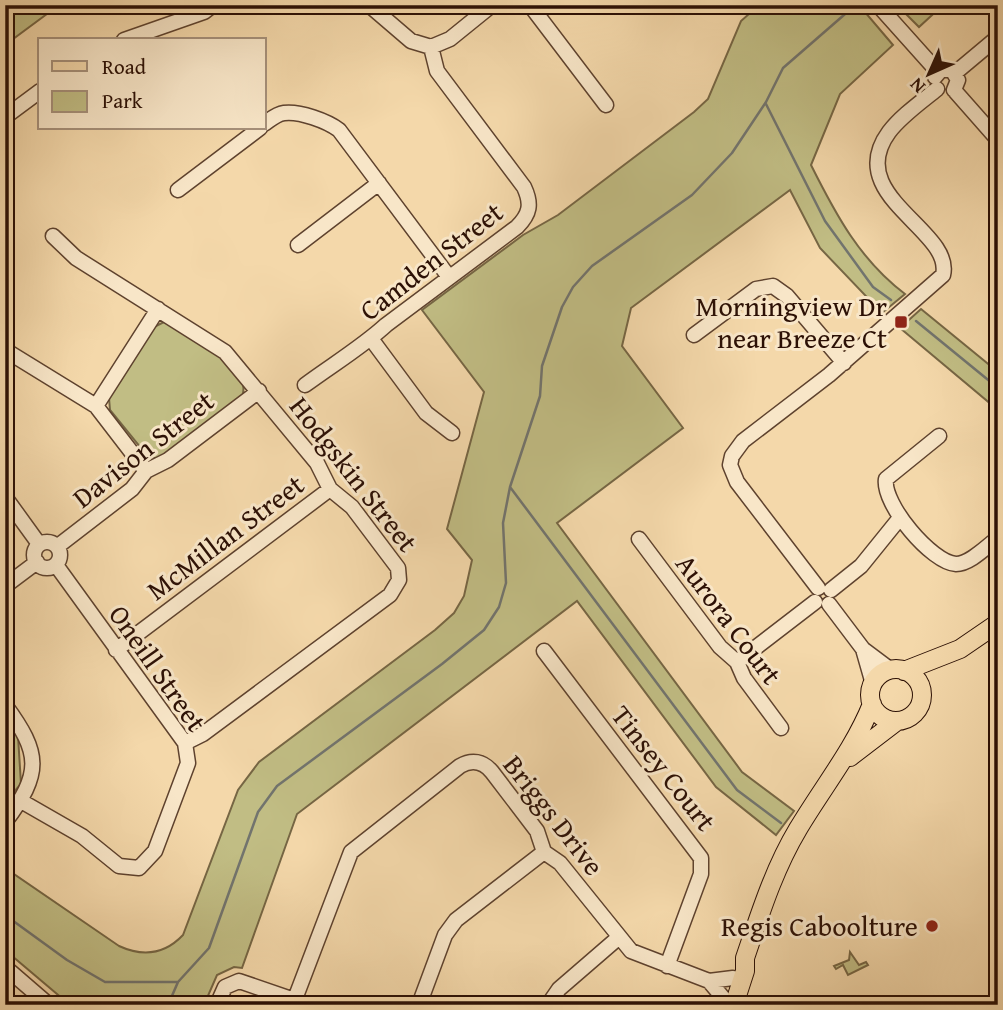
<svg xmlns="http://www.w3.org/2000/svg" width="1003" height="1010" font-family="'Gentium Book Plus',serif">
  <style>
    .green { fill: #c1bd84; stroke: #766644; stroke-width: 2 }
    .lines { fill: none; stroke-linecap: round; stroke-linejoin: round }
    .stream { stroke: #72746e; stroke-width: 2.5 }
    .minor-casing { stroke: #5e422e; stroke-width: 17 }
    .major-casing { stroke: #2c1005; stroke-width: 20 }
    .minor { stroke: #f8e6c8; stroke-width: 14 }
    .major { stroke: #f4d8aa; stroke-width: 18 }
    .poi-dot { fill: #8f2418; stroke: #f8e6c8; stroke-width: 2.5 }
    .labels { text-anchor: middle; stroke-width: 6; stroke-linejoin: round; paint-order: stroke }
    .street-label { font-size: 28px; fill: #2c1005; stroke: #f8e6c8 }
    .poi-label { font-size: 28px; fill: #2c1005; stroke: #f8e6c8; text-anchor: end }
  </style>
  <rect width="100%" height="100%" fill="#f4d8aa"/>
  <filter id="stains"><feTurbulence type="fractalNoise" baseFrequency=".00286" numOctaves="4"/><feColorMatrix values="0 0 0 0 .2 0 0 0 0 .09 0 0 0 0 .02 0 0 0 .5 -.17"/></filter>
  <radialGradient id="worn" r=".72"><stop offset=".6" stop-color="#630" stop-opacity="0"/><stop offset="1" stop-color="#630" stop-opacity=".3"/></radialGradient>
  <path class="green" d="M5 5H59L5 45Z
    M759 5H859L893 45 840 94 811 165C836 215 860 260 905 294L882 313 820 248 790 190 631 308 622 346 683 428 557 523 742 772 794 811 776 835 716 787 577 601 297 814 242 968 234 967 217 975 204 1005H70L5 950V868L119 946C143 957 164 955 183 935L238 790 259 762 435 630 454 613 464 596 472 560 447 529 484 392 422 310 523 235 558 215 694 112 708 99 741 21Z
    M897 5H943L919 27Z
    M921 309 998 372V410L900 328Z
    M166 321C190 335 254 364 242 397L160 458H149L110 410 109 398 152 328Z
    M5 720 18 736 21 784 5 802Z
    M850 952 859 965 866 962 868 965 848 975 843 965 836 969 834 966 849 960Z"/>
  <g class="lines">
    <path class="stream" d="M5 12 14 5
      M766 104 825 221 873 287 891 300
      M916 321 998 388
      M510 487 737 790 781 823
      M5 915 67 960 105 982H178L209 948 258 812 277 786 442 664 484 630 499 607 506 583 503 523 510 487 540 396 542 366 562 307 573 287 592 266 692 195 732 153 766 102 783 68 852 8
      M168 1005 178 982"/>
    <defs>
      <path id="minor" d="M369 5 411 41 431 47 450 39 492 5
        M530 5 606 105
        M678 5H709
        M878 5 938 72
        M124 40 204 12 213 5
        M955 73 998 37
        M935 77 941 70H952L958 80 954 90
        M954 90 998 140
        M5 117 40 91
        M264 124C270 120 276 114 284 113 300 111 327 121 339 130L449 277
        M178 190 260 128
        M53 236 76 258 225 352 317 463 330 489 352 507 398 568 399 580 390 595 203 734 185 743
        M298 245 379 183
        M694 335 756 289 773 286 787 296 844 363
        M372 340 426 413 452 433
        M5 350 96 406 146 471
        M305 385C332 365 362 347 386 325L517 227C530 214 532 204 524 187L437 71 431 47
        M96 406 158 309
        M939 436 886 479C882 504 932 563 956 564 970 564 987 546 998 538
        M5 497 39 544
        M639 539 720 647 737 662 744 678 781 728
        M34 555a13 13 0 1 1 26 0a13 13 0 1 1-26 0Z
        M58 546 132 489 146 471 168 460 259 391
        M5 586 37 562
        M818 588 737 482 730 465 732 456 743 441 829 375 943 275C954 230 842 196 889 132 901 116 921 102 937 89
        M831 590 861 566 899 519
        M829 604 863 649 873 684
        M863 649 891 670
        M116 650 330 489
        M544 651 701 858V874L667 966
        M737 662 815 602
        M5 705C41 754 42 773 5 822
        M21 801 82 836 119 866 139 868 155 851 188 763 185 743 56 565
        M5 967 49 1005
        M709 981 725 1000
        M295 999 351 852 460 766C472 759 483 761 492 772L537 831 544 852 560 863 631 951 709 981 733 978
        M217 1005 225 987 239 981 309 1005
        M419 1005 445 935 456 920 544 852
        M548 1005 559 989 618 938"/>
      <path id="major" d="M870 695a26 26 0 1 1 52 0a26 26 0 1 1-52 0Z
        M904 671 960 649 998 623
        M850 757 897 721
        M734 1005 745 971V958C760 914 774 869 798 829 823 787 854 749 872 704"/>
    </defs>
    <use href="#minor" class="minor-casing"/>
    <use href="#major" class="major-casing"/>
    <use href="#minor" class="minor"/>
    <use href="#major" class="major"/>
  </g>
  <g class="poi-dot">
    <rect x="894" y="315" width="14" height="14" rx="3.5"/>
    <circle cx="932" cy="926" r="7"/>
  </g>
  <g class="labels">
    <g class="street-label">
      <text transform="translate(431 261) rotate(-38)" y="10">Camden Street</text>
      <text transform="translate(143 449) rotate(-38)" y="10">Davison Street</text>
      <text transform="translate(354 474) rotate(52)" y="10">Hodgskin Street</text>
      <text transform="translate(225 537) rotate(-37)" y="10">McMillan Street</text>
      <text transform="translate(729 619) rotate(53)" y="10">Aurora Court</text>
      <text transform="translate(158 668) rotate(55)" y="10">Oneill Street</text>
      <text transform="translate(664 768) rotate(52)" y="10">Tinsey Court</text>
      <text transform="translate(554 815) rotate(52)" y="10">Briggs Drive</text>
    </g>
    <g class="poi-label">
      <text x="887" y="316">Morningview Dr<tspan x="887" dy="32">near Breeze Ct</tspan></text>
      <text x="918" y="936">Regis Caboolture</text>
    </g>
  </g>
  <rect width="1003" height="1010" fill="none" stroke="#f4d8aa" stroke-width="28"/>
  <rect x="7" y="7" width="989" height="996" fill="none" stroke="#2c1005" stroke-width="3.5"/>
  <rect x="14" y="14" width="975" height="982" fill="none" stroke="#2c1005" stroke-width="2"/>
  <rect x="38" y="38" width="228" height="91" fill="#f8e6c8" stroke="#a6907a" stroke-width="2"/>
  <rect x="52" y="61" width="35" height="10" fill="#f4d8aa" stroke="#a6907a" stroke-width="2"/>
  <text x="102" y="74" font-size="21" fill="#2c1005">Road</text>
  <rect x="52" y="91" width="35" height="21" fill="#c1bd84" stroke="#a6907a" stroke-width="2"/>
  <text x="102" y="108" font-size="21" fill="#2c1005">Park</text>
  <g transform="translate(929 74) rotate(225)" stroke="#f8e6c8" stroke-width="5" paint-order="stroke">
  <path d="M0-5L12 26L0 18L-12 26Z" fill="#2c1005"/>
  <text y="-10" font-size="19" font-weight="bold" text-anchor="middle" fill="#2c1005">N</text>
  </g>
  <rect width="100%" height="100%" filter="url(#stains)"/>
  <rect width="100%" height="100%" fill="url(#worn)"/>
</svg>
